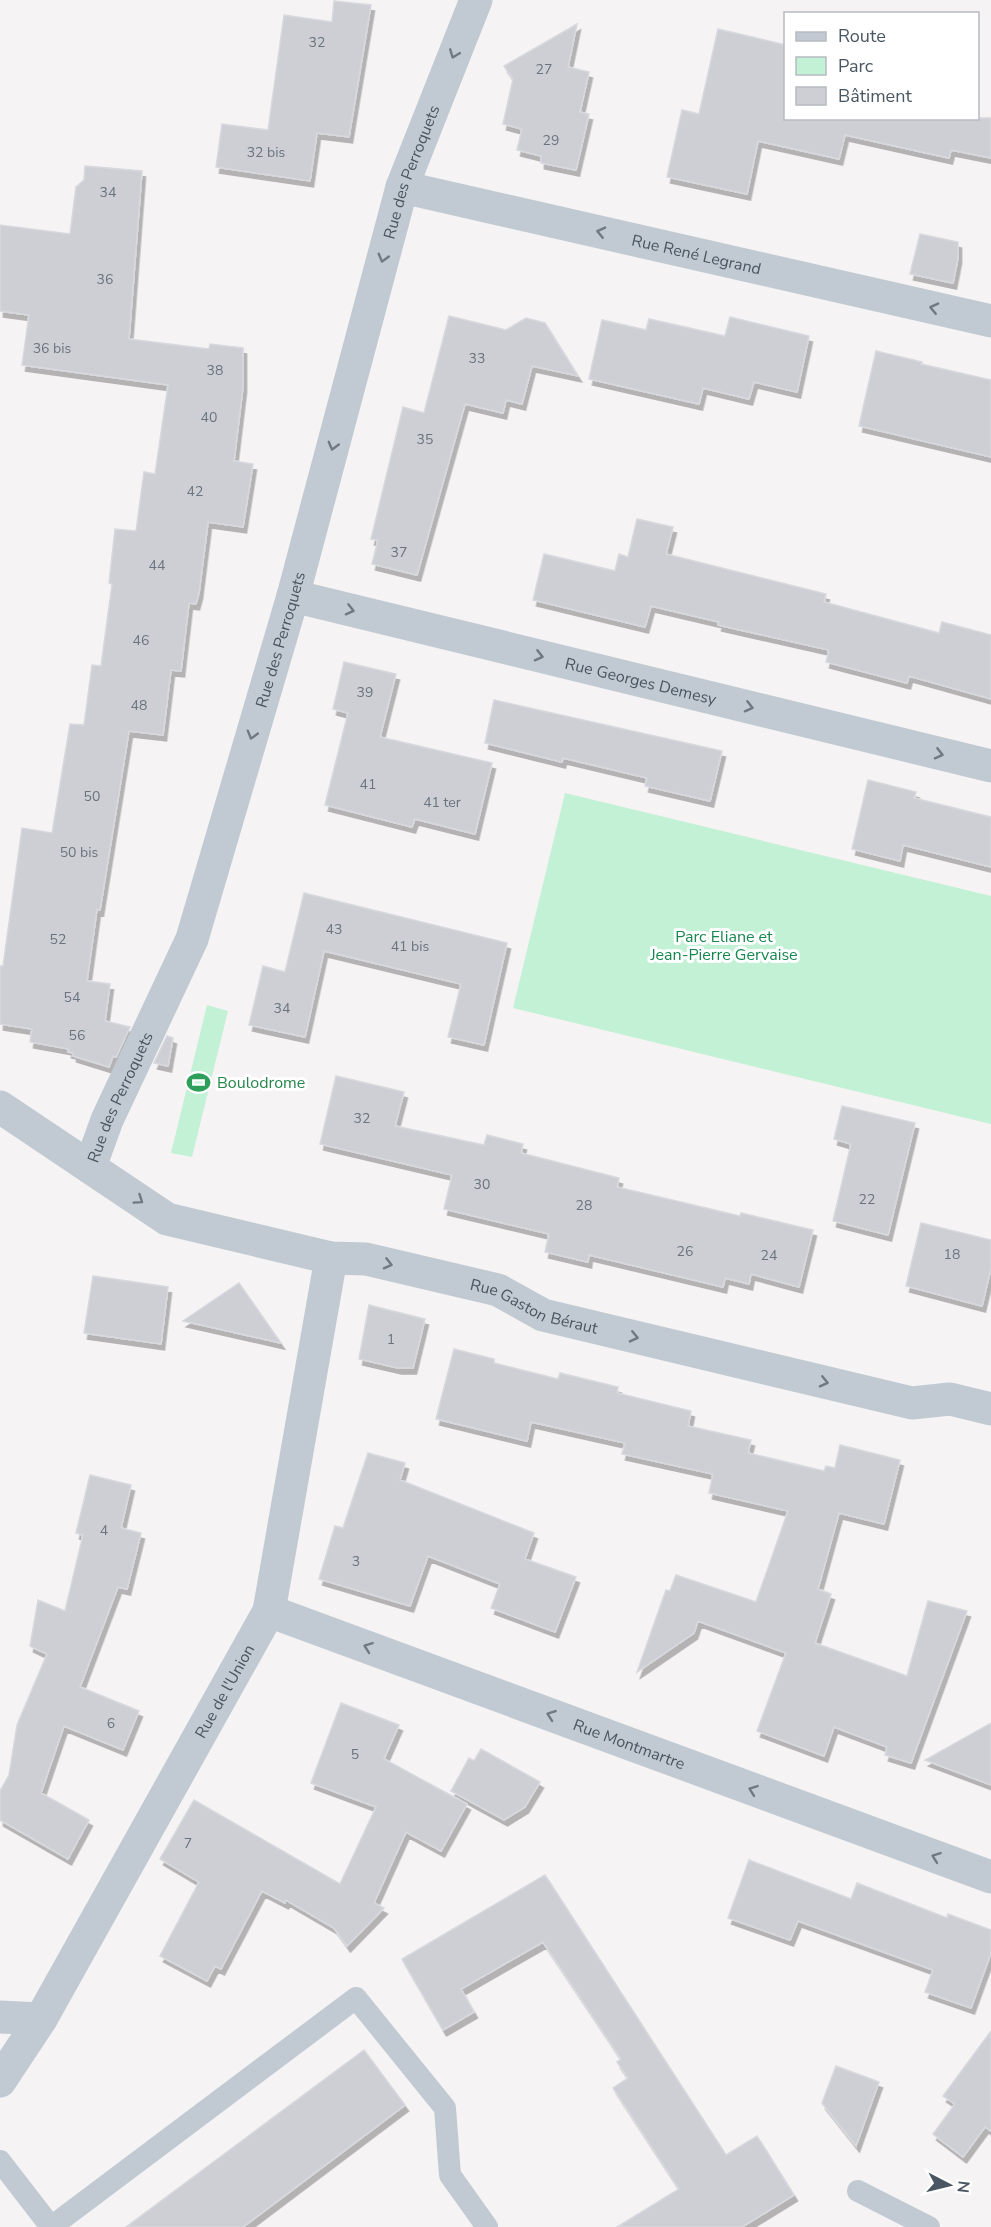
<svg xmlns="http://www.w3.org/2000/svg" width="991" height="2227" font-family="'Nunito Sans',sans-serif">
  <style>
    .green { fill: #c3f1d5 }
    .building { fill: #cdcfd5; stroke: #d7d9de; stroke-width: 1.5; filter: url(#shadow) }
    .lines { fill: none; stroke-linecap: round; stroke-linejoin: round }
    .lane { stroke: #c1cad2; stroke-width: 22 }
    .street { stroke: #c1cad2; stroke-width: 33 }
    .oneway { stroke: #6e7983 }
    .labels { text-anchor: middle; stroke-width: 6; stroke-linejoin: round; paint-order: stroke }
    .number-label { font-size: 14px; fill: #6b747e }
    .street-label { font-size: 16px; fill: #4a5661; stroke: #fff }
    .park-label { font-size: 16px; fill: #17864f; stroke: #fff }
    .leisure-label { font-size: 16px; fill: #27864d; stroke: #fff; text-anchor: start }
  </style>
  <defs>
    <filter id="shadow"><feDropShadow dx="3.5" dy="6" stdDeviation="0" flood-color="#0004"/></filter>
  </defs>
  <rect width="100%" height="100%" fill="#f5f3f3"/>
  <path class="green" d="M565 793 991 896V1124L513 1008Z
    M207 1005 228 1011 192 1157 171 1153Z"/>
  <path class="building" d="M334 1 371 5 349 137 317 133 310 181 216 167 222 124 268 130 284 15 332 22Z
    M577 24 568 67 589 72 580 112 589 114 576 170 541 163V156L517 150 522 129 503 124 513 79 504 66Z
    M718 29 786 45V118H991V158L951 150 949 158 845 135 839 159 758 141 747 194 667 177 682 110 699 114Z
    M85 166 142 171 129 339 209 349 210 344 243 348V387L234 461 253 464 243 527 208 522 199 593 196 604 189 603 181 671 171 670 163 735 129 731 100 910 97 909 87 981 110 984 105 1021 130 1027 116 1057 113 1056 109 1067 73 1056V1053L68 1052 69 1049 30 1042 32 1029 0 1024V966H3L22 828 52 833 70 724 84 725 92 665 101 666 112 584 109 583 115 529 136 531 144 472 155 474 168 385 22 365 29 315 0 311V225L70 234 76 187 84 180Z
    M920 234 958 242V258L953 283 910 274Z
    M449 316 506 330 526 318 545 323 578 376 532 366 522 404 506 400 503 413 465 404 417 575 372 564 378 540 371 539 403 407 424 413Z
    M730 317 809 336 797 392 754 382 749 399 703 388 699 404 589 379 602 320 646 330 649 319 725 336Z
    M876 351 922 362 921 364 991 380V457L859 426Z
    M637 519 673 527 666 554 826 594 824 602 939 633 942 622 991 635V699L909 676 907 683 826 662 829 650 718 625 719 622 651 606 645 627 533 600 544 554 615 571 619 554 628 557Z
    M344 662 396 674 380 737 492 763 475 834 415 819 412 827 325 805 348 713 333 709Z
    M494 700 722 751 710 801 645 786 647 778 563 758 562 762 485 743Z
    M868 780 916 792 914 798 991 817V867L903 845 900 861 852 849Z
    M304 893 507 943 484 1045 448 1037 461 984 324 951 305 1037 249 1025 263 966 285 972Z
    M167 1036 173 1038 168 1066 154 1063Z
    M336 1076 404 1092 395 1126 484 1145 487 1135 523 1144 521 1153 619 1178 617 1187 740 1216 741 1213 813 1230 799 1287 751 1274 749 1284 725 1278 723 1287 589 1255 588 1262 545 1252 549 1234 444 1209 452 1175 320 1144Z
    M842 1106 915 1123 888 1235 833 1221 851 1144 834 1139Z
    M921 1223 991 1240V1268L982 1306 906 1286Z
    M93 1276 168 1287 161 1344 84 1333Z
    M239 1283 281 1343 183 1321Z
    M369 1305 425 1319 413 1368H398L359 1359Z
    M454 1349 494 1359V1363L558 1379 560 1373 618 1387 617 1393 691 1411 688 1426 751 1440 748 1453 824 1471 826 1466 835 1468 840 1445 900 1460 884 1524 839 1513 818 1589 831 1594 815 1643 907 1676 928 1601 967 1611 911 1763 885 1755 887 1747 834 1727 824 1756 757 1731 786 1653 698 1621 694 1633 637 1672 666 1590 670 1591 676 1575 756 1602 788 1511 709 1493 713 1474 622 1454 625 1443 531 1422 527 1441 436 1419Z
    M368 1453 405 1463 400 1480 534 1533 525 1559 576 1577 555 1632 491 1608 500 1584 428 1556 410 1606 319 1579 335 1526 343 1528Z
    M90 1475 131 1485 121 1528 141 1533 127 1589 118 1587 80 1687 139 1711 123 1750 64 1726 41 1793 89 1820 68 1859 0 1820V1791L9 1775 17 1725 47 1654 30 1646 38 1600 65 1611 83 1535 76 1533Z
    M341 1703 399 1725 384 1759 467 1804 441 1851 406 1832 374 1903 384 1908 347 1946 334 1928 286 1900 285 1903 262 1891 221 1969 215 1966 207 1981 160 1956 199 1882 160 1859 194 1800 340 1884 376 1807 311 1783Z
    M991 1723V1785L925 1760Z
    M481 1749 540 1782 525 1807 504 1820 451 1791 469 1758 474 1761Z
    M749 1860 851 1899 857 1883 947 1918 948 1914 991 1930V1953L971 2008 925 1992 933 1970 798 1921 790 1940 728 1918Z
    M545 1875 726 2155 757 2136 794 2195 742 2227H617L679 2189 613 2088 628 2078 617 2062 621 2059 543 1942 461 1989 474 2012 443 2030 402 1959Z
    M991 2031V2131L985 2127 963 2157 933 2134 955 2104 943 2096Z
    M364 2050 405 2105 243 2227H126Z
    M836 2066 879 2082 856 2146 822 2103Z"/>
  <g class="lines">
    <path class="lane" d="M0 2161 51 2227 356 1998 445 2108 450 2175 487 2227
      M858 2191 929 2227"/>
    <g class="street">
      <path id="s1" d="M402 187 991 321"/>
      <path id="s2" d="M293 596 991 766"/>
      <path id="s3" d="M0 1107 167 1219 331 1258 366 1259 498 1290 543 1315 912 1403 950 1399 991 1409"/>
      <path id="s4" d="M90 1167 107 1120 192 939 293 596 402 187 476 0"/>
      <path id="s5" d="M269 1611 991 1877"/>
      <path d="M0 2017 41 2019"/>
      <path id="s6" d="M0 2081 41 2019 269 1611 331 1258"/>
    </g>
  </g>
  <defs><path id="oneway-chevron" d="M-2-3.5L2.5 0L-2 3.5" fill="none" stroke-width="1.6" stroke-linecap="round" stroke-linejoin="round" transform="scale(1.5)"/></defs>
  <g class="oneway">
    <use href="#oneway-chevron" transform="translate(454 54) rotate(111)"/>
    <use href="#oneway-chevron" transform="translate(601 232) rotate(-167)"/>
    <use href="#oneway-chevron" transform="translate(383 258) rotate(105)"/>
    <use href="#oneway-chevron" transform="translate(934 308) rotate(-167)"/>
    <use href="#oneway-chevron" transform="translate(333 446) rotate(105)"/>
    <use href="#oneway-chevron" transform="translate(350 610) rotate(14)"/>
    <use href="#oneway-chevron" transform="translate(539 656) rotate(14)"/>
    <use href="#oneway-chevron" transform="translate(749 707) rotate(14)"/>
    <use href="#oneway-chevron" transform="translate(252 735) rotate(106)"/>
    <use href="#oneway-chevron" transform="translate(939 754) rotate(14)"/>
    <use href="#oneway-chevron" transform="translate(139 1200) rotate(34)"/>
    <use href="#oneway-chevron" transform="translate(388 1264) rotate(14)"/>
    <use href="#oneway-chevron" transform="translate(634 1337) rotate(13)"/>
    <use href="#oneway-chevron" transform="translate(824 1382) rotate(13)"/>
    <use href="#oneway-chevron" transform="translate(368 1647) rotate(-160)"/>
    <use href="#oneway-chevron" transform="translate(551 1715) rotate(-160)"/>
    <use href="#oneway-chevron" transform="translate(753 1790) rotate(-160)"/>
    <use href="#oneway-chevron" transform="translate(936 1857) rotate(-160)"/>
  </g>
  <defs>
    <symbol id="stadium-bare" viewBox="-9 -9 18 18"><path d="M0-5a6.5 5 0 1 0 0 10a6.5 5 0 1 0 0-10ZM-3.5-1.8h7v3.6h-7Z" fill="#2e9e5b" stroke="#fff" stroke-width="2.5" paint-order="stroke"/></symbol>
  </defs>
  <g fill-rule="evenodd">
    <use href="#stadium-bare" x="182" y="1066" width="33" height="33"/>
  </g>
  <g class="labels">
    <g class="number-label">
      <text x="317" y="47">32</text>
      <text x="544" y="74">27</text>
      <text x="551" y="145">29</text>
      <text x="266" y="157">32 bis</text>
      <text x="108" y="197">34</text>
      <text x="105" y="284">36</text>
      <text x="52" y="353">36 bis</text>
      <text x="477" y="363">33</text>
      <text x="215" y="375">38</text>
      <text x="209" y="422">40</text>
      <text x="425" y="444">35</text>
      <text x="195" y="496">42</text>
      <text x="399" y="557">37</text>
      <text x="157" y="570">44</text>
      <text x="141" y="645">46</text>
      <text x="365" y="697">39</text>
      <text x="139" y="710">48</text>
      <text x="368" y="789">41</text>
      <text x="92" y="801">50</text>
      <text x="442" y="807">41 ter</text>
      <text x="79" y="857">50 bis</text>
      <text x="334" y="934">43</text>
      <text x="58" y="944">52</text>
      <text x="410" y="951">41 bis</text>
      <text x="72" y="1002">54</text>
      <text x="282" y="1013">34</text>
      <text x="77" y="1040">56</text>
      <text x="362" y="1123">32</text>
      <text x="482" y="1189">30</text>
      <text x="867" y="1204">22</text>
      <text x="584" y="1210">28</text>
      <text x="685" y="1256">26</text>
      <text x="952" y="1259">18</text>
      <text x="769" y="1260">24</text>
      <text x="391" y="1344">1</text>
      <text x="104" y="1535">4</text>
      <text x="356" y="1566">3</text>
      <text x="111" y="1728">6</text>
      <text x="355" y="1759">5</text>
      <text x="188" y="1848">7</text>
    </g>
    <g class="street-label">
      <text dy="6" stroke="none"><textPath href="#s4" startOffset="1048">Rue des Perroquets</textPath></text>
      <text dy="6" stroke="none"><textPath href="#s1" startOffset="302">Rue René Legrand</textPath></text>
      <text dy="6" stroke="none"><textPath href="#s4" startOffset="562">Rue des Perroquets</textPath></text>
      <text dy="6" stroke="none"><textPath href="#s2" startOffset="358">Rue Georges Demesy</textPath></text>
      <text dy="6" stroke="none"><textPath href="#s4" startOffset="76">Rue des Perroquets</textPath></text>
      <text dy="6" stroke="none"><textPath href="#s3" startOffset="580">Rue Gaston Béraut</textPath></text>
      <text dy="6" stroke="none"><textPath href="#s6" startOffset="450">Rue de l'Union</textPath></text>
      <text dy="6" stroke="none"><textPath href="#s5" startOffset="384">Rue Montmartre</textPath></text>
    </g>
    <g class="park-label">
      <text x="724" y="942">Parc Eliane et<tspan x="724" dy="18">Jean-Pierre Gervaise</tspan></text>
    </g>
    <g class="leisure-label">
      <text x="217" y="1088">Boulodrome</text>
    </g>
  </g>
  <rect x="784" y="12" width="195" height="108" fill="#ffffff" stroke="#b7bbc0" stroke-width="1.5"/>
  <rect x="796" y="32" width="30" height="9" fill="#c1cad2" stroke="#b7bbc0" stroke-width="1.5"/>
  <text x="838" y="42" font-size="18" fill="#4a5661">Route</text>
  <rect x="796" y="57" width="30" height="18" fill="#c3f1d5" stroke="#b7bbc0" stroke-width="1.5"/>
  <text x="838" y="72" font-size="18" fill="#4a5661">Parc</text>
  <rect x="796" y="87" width="30" height="18" fill="#cdcfd5" stroke="#b7bbc0" stroke-width="1.5"/>
  <text x="838" y="102" font-size="18" fill="#4a5661">Bâtiment</text>
  <g transform="translate(949 2185) rotate(97)" stroke="#ffffff" stroke-width="4.5" paint-order="stroke">
  <path d="M0-4.5L10 22L0 15L-10 22Z" fill="#4a5661"/>
  <text y="-9" font-size="16" font-weight="bold" text-anchor="middle" fill="#4a5661">N</text>
  </g>
</svg>
